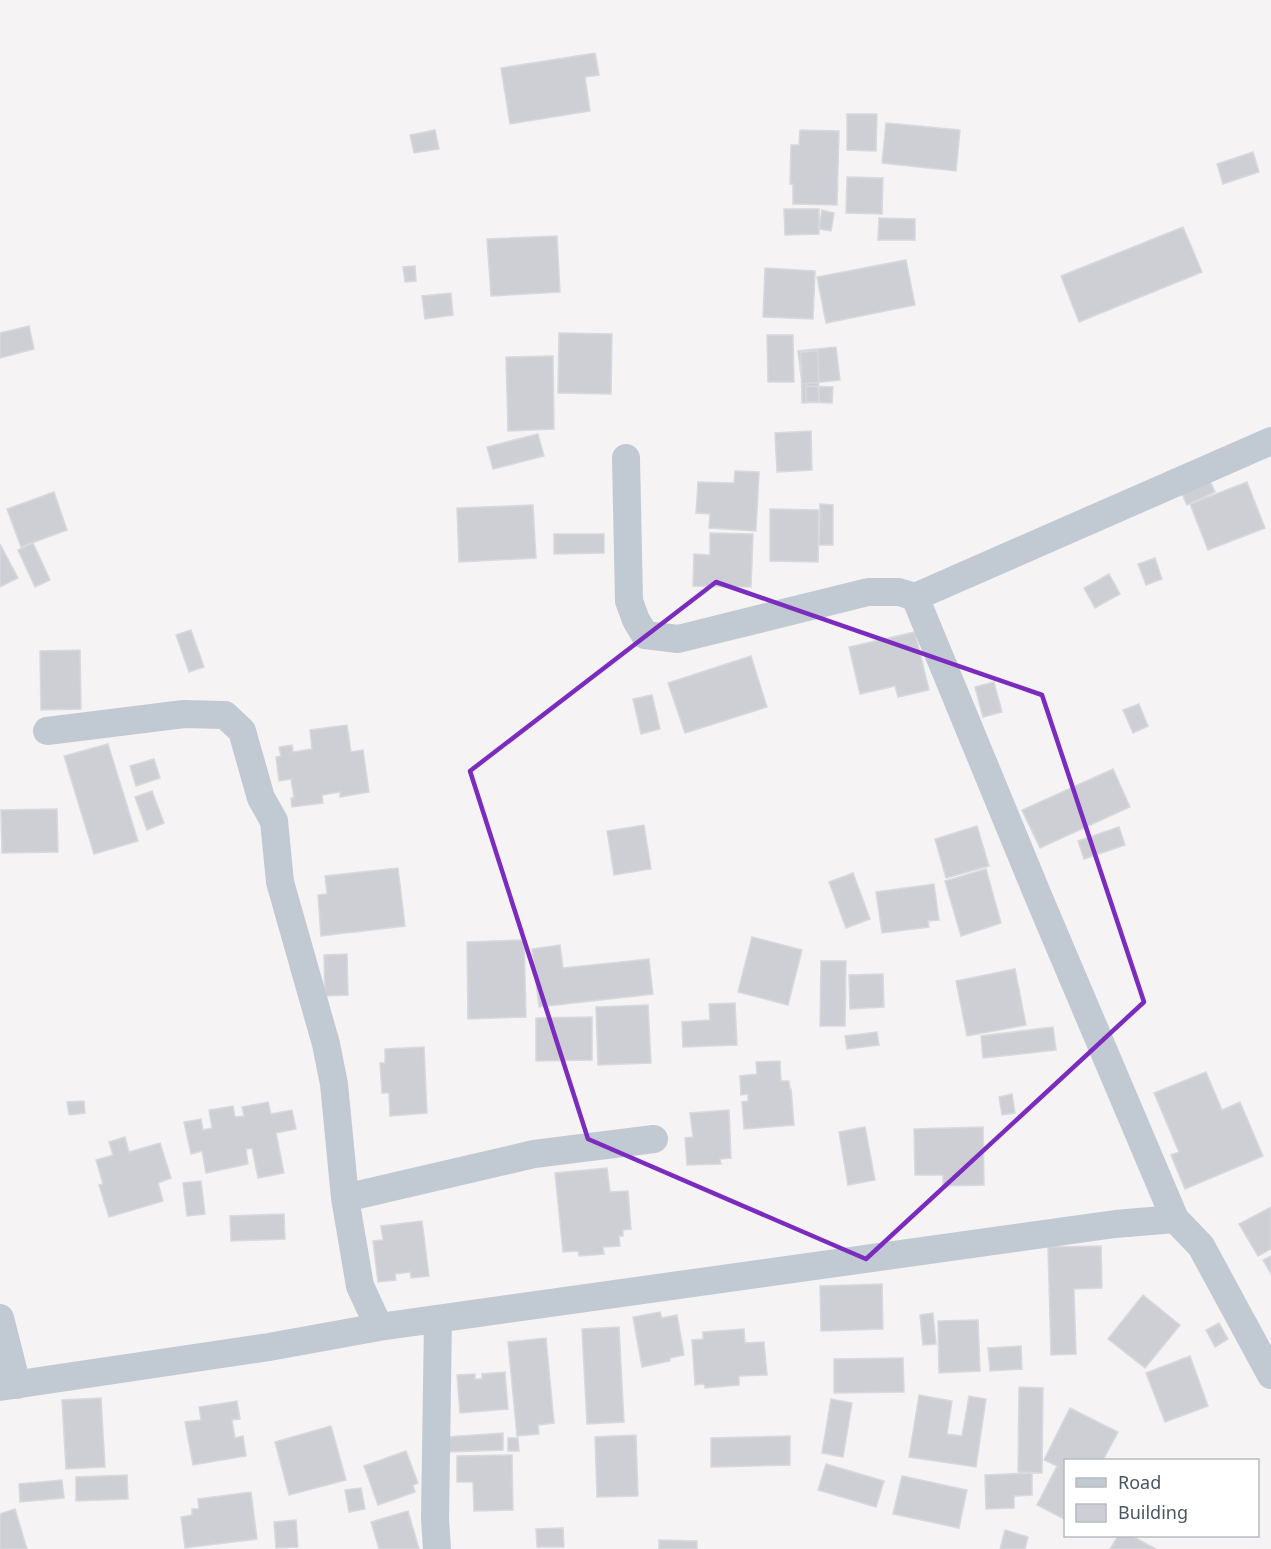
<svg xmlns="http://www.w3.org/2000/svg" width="1271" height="1549" font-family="'Noto Sans',sans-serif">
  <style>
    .building { fill: #cdcfd5; stroke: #d7d9de; stroke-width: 1.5 }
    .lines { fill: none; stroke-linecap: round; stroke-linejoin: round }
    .street { stroke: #c1cad2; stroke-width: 28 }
    .marked { fill: none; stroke: #7b2cbf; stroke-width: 4.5; stroke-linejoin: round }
  </style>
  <rect width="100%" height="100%" fill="#f5f3f3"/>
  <path class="building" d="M595 53 599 75 585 77 590 111 510 124 501 68Z
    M847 114H877L876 151 847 150Z
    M886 123 960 130 956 171 882 163Z
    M435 130 439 149 414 153 410 135Z
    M800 130 839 131 837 205 793 204V184H790L791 145H799Z
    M1253 152 1259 172 1223 184 1217 164Z
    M847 177 883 178 882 214 846 213Z
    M784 209H819V234L785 235Z
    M822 210 834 213 831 231 819 229Z
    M879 218 915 219V240H878Z
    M1183 227 1202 272 1079 322 1061 276Z
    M557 236 560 292 491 296 487 239Z
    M906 260 915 305 826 323 817 277Z
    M415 266 416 281 405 282 403 267Z
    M765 268 815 271 813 319 763 317Z
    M451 293 453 315 425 319 422 296Z
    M29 326 34 349 0 358V333Z
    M559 333 612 334 611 394 558 393Z
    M767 335H793L794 382H768Z
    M836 347 840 380 802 384 798 351Z
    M818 351 819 402 802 403 801 352Z
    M553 356 554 429 508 431 506 357Z
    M806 386 833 387 832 403 806 402Z
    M811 431 812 470 777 472 775 433Z
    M538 434 544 456 493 469 487 447Z
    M735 471 759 472 756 531 709 528 710 514 696 513 698 482 734 483Z
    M1207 474 1215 492 1187 505 1179 487Z
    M1247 482 1265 528 1208 550 1190 504Z
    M54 492 67 530 21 547 7 509Z
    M820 504 833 505V545H819Z
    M533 505 536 558 459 562 457 508Z
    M770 509 819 510 818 562 770 561Z
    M710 533 753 534 751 587 693 586 694 554 710 555Z
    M554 534H604V553L554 554Z
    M33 543 50 580 35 587 18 550Z
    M0 544 18 578 0 587Z
    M1155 558 1162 579 1146 585 1138 564Z
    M1109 574 1120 594 1095 608 1084 588Z
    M191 630 204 667 189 672 176 635Z
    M915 632 929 690 898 697 895 686 860 694 849 647Z
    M80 650 81 709 41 710 40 651Z
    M751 656 767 707 685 733 668 683Z
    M994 682 1002 712 983 717 975 687Z
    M652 695 660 729 641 734 633 699Z
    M1139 704 1148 726 1133 733 1123 710Z
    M347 725 351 752 363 750 369 792 340 797V792L322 795 323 803 292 807 291 798H294L291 779 279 781 276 757 281 756 279 747 292 745 293 752 312 749 310 730Z
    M108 744 138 841 94 854 64 756Z
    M154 759 160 778 136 786 130 766Z
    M1113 769 1130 807 1040 848 1022 810Z
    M152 791 164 823 147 830 135 797Z
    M57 809 58 852 2 853 1 810Z
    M644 825 651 869 614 875 607 831Z
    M977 826 989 866 946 878 935 839Z
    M1119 827 1125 845 1084 859 1078 841Z
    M398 868 405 926 321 936 318 895 327 894 325 876Z
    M986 869 1001 923 961 936 945 881Z
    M853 873 870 919 846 928 829 882Z
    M934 884 939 920 928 921 929 927 882 933 876 892Z
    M752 937 802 950 788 1005 738 992Z
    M524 940 526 1017 468 1019 467 942Z
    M560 945 563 968 649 959 653 994 539 1007 532 949Z
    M347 954 348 995 325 996 324 955Z
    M821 961H846L845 1026H820Z
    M1015 969 1026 1025 967 1036 956 981Z
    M883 974 884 1007 850 1009 849 975Z
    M735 1003 737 1045 683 1047 682 1022 710 1020 709 1004Z
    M648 1005 651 1063 598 1065 596 1007Z
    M592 1017V1060L536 1061V1018Z
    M1053 1027 1056 1050 983 1058 981 1036Z
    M877 1032 879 1045 847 1049 845 1036Z
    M424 1047 427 1113 390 1116 389 1093H382L380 1063H385V1049Z
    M780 1061 781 1081H789L790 1089H791L794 1125 744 1129 742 1102 748 1101V1094L741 1095 740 1076 757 1074 756 1062Z
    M1206 1072 1222 1110 1240 1102 1263 1156 1185 1189 1171 1155 1179 1152 1154 1093Z
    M1012 1094 1015 1113 1002 1115 999 1097Z
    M84 1101 85 1113 69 1115 67 1102Z
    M268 1102 271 1114 292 1110 296 1129 276 1133 284 1173 258 1178 252 1148 246 1149 248 1164 206 1173 202 1151 191 1154 184 1122 201 1119 203 1130 212 1128 209 1110 233 1106 235 1117 244 1116 242 1107Z
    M729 1110 731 1158 720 1159 721 1164 687 1165 685 1138 693 1137 690 1113Z
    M865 1127 875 1180 848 1185 839 1132Z
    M983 1127 984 1185 943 1186V1175H915L914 1129Z
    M125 1137 129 1152 160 1143 171 1178 158 1183 163 1201 109 1217 99 1185 103 1184 96 1160 113 1155 109 1142Z
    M607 1168 610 1192 628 1191 631 1229 623 1230V1236H619L620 1246 603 1247 604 1254 579 1256 578 1251 563 1252 555 1173Z
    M201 1181 205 1214 187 1216 183 1183Z
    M1271 1207V1249L1258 1256 1239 1224Z
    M284 1214 285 1239 231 1241 230 1216Z
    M422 1221 429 1276 411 1278 410 1272 395 1274 396 1280 378 1282 373 1241 383 1240 381 1226Z
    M1101 1246 1102 1288 1074 1289 1076 1354 1051 1355 1048 1247Z
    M1271 1256V1274L1263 1260Z
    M882 1284 883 1329 821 1331 820 1286Z
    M1143 1295 1180 1325 1145 1368 1108 1339Z
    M660 1312 662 1318 677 1315 684 1355 670 1358V1361L642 1367 633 1317Z
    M933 1313 936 1344 923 1345 920 1315Z
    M978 1320 980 1371 939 1373 938 1321Z
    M1219 1323 1228 1339 1215 1347 1206 1330Z
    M619 1327 624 1422 587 1424 582 1329Z
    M744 1329 745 1343 764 1342 767 1375 739 1376V1385L705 1388 704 1384 695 1385 692 1340 703 1339V1332Z
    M546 1338 554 1423 538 1425 539 1434 517 1436 508 1342Z
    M1021 1346 1022 1369 990 1371 988 1348Z
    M1190 1356 1208 1406 1165 1422 1146 1373Z
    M903 1358 904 1392 834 1393V1359Z
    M505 1372 508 1409 460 1413 457 1375 475 1374V1379H482V1374Z
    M1019 1387 1043 1388 1042 1473 1018 1472Z
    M919 1395 952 1401 947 1434 962 1436 969 1396 986 1399 976 1467 909 1457Z
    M101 1398 105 1467 66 1469 62 1400Z
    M831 1399 852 1403 843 1457 822 1453Z
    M237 1401 240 1419 232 1420 235 1438 243 1436 246 1456 193 1465 185 1422 201 1420 199 1407Z
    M1070 1408 1118 1432 1103 1460H1066V1515L1064 1519 1037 1505 1057 1466 1044 1460Z
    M331 1426 346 1480 289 1495 275 1442Z
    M503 1433V1450L446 1452V1437Z
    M636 1435 638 1496 597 1497 595 1437Z
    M790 1436V1465L711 1467V1438Z
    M508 1438H518L519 1451H508Z
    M406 1451 418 1483 413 1485 415 1492 378 1505 364 1466Z
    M512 1455 513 1510 474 1511 473 1482H457V1456Z
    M826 1464 884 1481 876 1507 818 1490Z
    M1032 1473V1495L1014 1496V1508L986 1509 985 1475Z
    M127 1475 128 1499 76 1501V1477Z
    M902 1476 967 1490 959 1528 893 1514Z
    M62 1480 64 1498 20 1502 19 1484Z
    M361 1488 365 1509 349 1512 345 1490Z
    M251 1492 257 1539 185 1548 181 1517 192 1515V1509H199L198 1499Z
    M15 1509 27 1549H0V1514Z
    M408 1511 419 1549H379L371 1522Z
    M296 1520 298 1547 276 1548 274 1522Z
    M563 1528 564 1547H537L536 1529Z
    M1005 1530 1028 1537 1025 1549H1000Z
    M1118 1536H1132L1156 1549H1110Z
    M659 1540 697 1541V1549H659Z"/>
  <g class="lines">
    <path class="street" d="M626 458 629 601 636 620 645 635 678 639 868 592H899L915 597 1039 898 1175 1219 1201 1246 1271 1375
      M915 597 1271 441
      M47 731 184 714 225 715 242 731 261 798 274 821 280 882 326 1044 334 1084 345 1198 360 1286 379 1327
      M345 1198 534 1154 654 1139
      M0 1318 17 1385
      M0 1387 269 1347 379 1327 1115 1224 1175 1219
      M437 1549 435 1519 438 1319"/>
  </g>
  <path class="marked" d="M716 582 1042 695 1144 1002 866 1259 588 1139 470 771Z"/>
  <rect x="1064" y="1459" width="195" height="78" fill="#ffffff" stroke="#b7bbc0" stroke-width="1.5"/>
  <rect x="1076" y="1478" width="30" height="9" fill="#c1cad2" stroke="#b7bbc0" stroke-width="1.5"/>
  <text x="1118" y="1489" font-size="18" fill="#4a5661">Road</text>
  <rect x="1076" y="1504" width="30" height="18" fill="#cdcfd5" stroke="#b7bbc0" stroke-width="1.5"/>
  <text x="1118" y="1519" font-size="18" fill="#4a5661">Building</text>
</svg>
